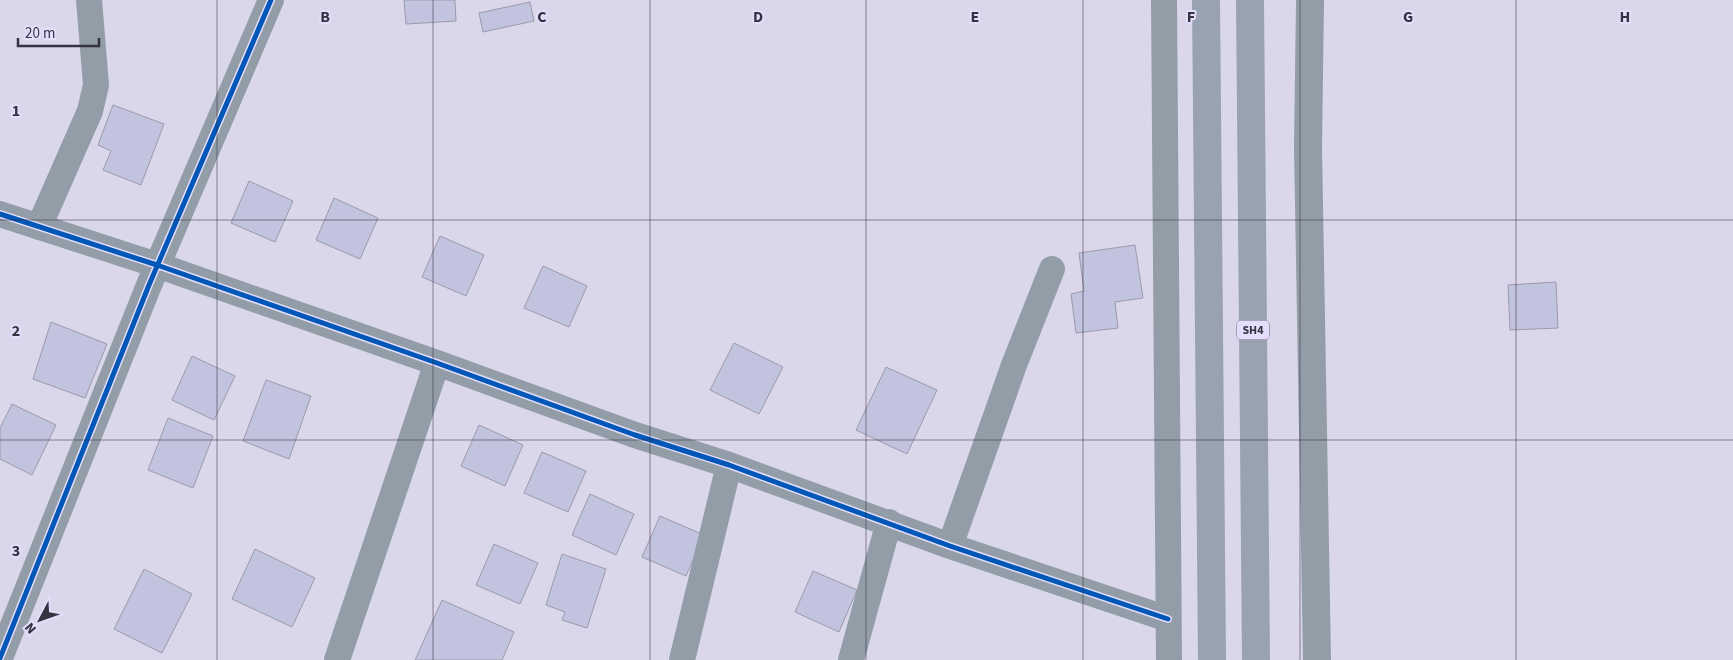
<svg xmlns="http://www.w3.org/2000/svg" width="1733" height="660" font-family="'Source Sans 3',sans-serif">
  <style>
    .building { fill: #c2c3de; stroke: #9b9aaa }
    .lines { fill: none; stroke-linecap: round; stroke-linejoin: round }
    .minor { stroke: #929da8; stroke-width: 26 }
    .tertiary { stroke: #929da8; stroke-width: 28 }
    .trunk { stroke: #98a2b0; stroke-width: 28 }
    .cycleway-casing { stroke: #e4ddfb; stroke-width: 8 }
    .cycleway { stroke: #0057b8; stroke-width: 5 }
    .grid { fill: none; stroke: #363240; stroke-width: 1; stroke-opacity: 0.55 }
    .labels { text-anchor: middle; stroke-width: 4; stroke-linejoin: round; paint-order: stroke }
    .shield { fill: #e4ddfb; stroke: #6a6578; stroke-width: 1 }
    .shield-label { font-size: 12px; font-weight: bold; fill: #363240 }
    .grid-label { font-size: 16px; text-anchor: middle; font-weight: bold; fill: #363240; stroke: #e4ddfb; stroke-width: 4; stroke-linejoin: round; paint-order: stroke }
  </style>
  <rect width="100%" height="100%" fill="#dbd7eb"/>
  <path class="building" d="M404 0H455L456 21 406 24Z
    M530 2 534 21 483 32 479 13Z
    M113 105 164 124 141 185 103 170 111 151 98 145Z
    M249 181 293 201 275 242 231 223Z
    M334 198 378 218 360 259 316 240Z
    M440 236 484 255 466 296 422 277Z
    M1135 245 1143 298 1115 302 1118 328 1076 333 1071 294 1084 291 1079 253Z
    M543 266 587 286 569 327 524 308Z
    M1556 282 1558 328 1510 330 1508 285Z
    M51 322 107 344 85 398 33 379Z
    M734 343 783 367 759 414 710 390Z
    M192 356 235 376 214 420 172 400Z
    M886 367 937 390 907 454 856 430Z
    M266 380 311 396 289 459 243 441Z
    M12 404 56 425 32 475 0 459V428Z
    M168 418 213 436 193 488 148 470Z
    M479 425 523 445 505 486 461 466Z
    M542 452 586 471 568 512 524 493Z
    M590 494 634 514 616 555 572 535Z
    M660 516 704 535 686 576 642 557Z
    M494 544 538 563 520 604 476 585Z
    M255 549 315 578 292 627 232 599Z
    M562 554 606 569 587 628 562 620 565 612 546 605Z
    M144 569 192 594 162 653 114 629Z
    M813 571 857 590 839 632 795 612Z
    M442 600 514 632 502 660H415Z"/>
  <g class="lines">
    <path class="minor" d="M1164 0 1169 660
      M0 214 157 265 437 363 635 435 729 465 950 546 1168 619
      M39 227 90 111 96 85 89 0
      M950 546 1014 365 1052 269
      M0 658 149 285 271 0
      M337 660 437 363
      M682 660 729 465
      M851 660 889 522"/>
    <path class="tertiary" d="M1310 0 1308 147 1317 660"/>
    <path class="trunk" d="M1206 0 1212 660
      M1250 0 1256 660"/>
    <defs>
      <path id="cycleway" d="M0 214 157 265 437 363 635 435 729 465 950 546 1168 619
        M0 658 149 285 271 0"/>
    </defs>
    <use href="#cycleway" class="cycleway-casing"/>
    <use href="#cycleway" class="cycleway"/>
  </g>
  <path class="grid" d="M217 0V660M433 0V660M650 0V660M866 0V660M1083 0V660M1300 0V660M1516 0V660M0 220H1733M0 440H1733"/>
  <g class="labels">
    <rect class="shield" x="1237" y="320.5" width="32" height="19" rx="4"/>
    <g class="shield-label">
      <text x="1253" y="334">SH4</text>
    </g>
  </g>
  <g class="grid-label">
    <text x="325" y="22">B</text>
    <text x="542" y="22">C</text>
    <text x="758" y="22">D</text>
    <text x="975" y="22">E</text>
    <text x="1191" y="22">F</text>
    <text x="1408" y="22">G</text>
    <text x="1625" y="22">H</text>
    <text x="16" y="116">1</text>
    <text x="16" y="336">2</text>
    <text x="16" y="556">3</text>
  </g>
  <g transform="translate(40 620) rotate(229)" stroke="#e4ddfb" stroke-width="4" paint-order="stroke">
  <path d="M0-4L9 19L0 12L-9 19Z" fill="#363240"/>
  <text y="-8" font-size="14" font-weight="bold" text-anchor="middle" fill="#363240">N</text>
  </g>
  <path d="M18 38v8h81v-8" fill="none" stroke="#363240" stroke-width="2.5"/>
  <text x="25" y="38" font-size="15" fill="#363240" stroke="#e4ddfb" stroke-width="4" paint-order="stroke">20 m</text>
</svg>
